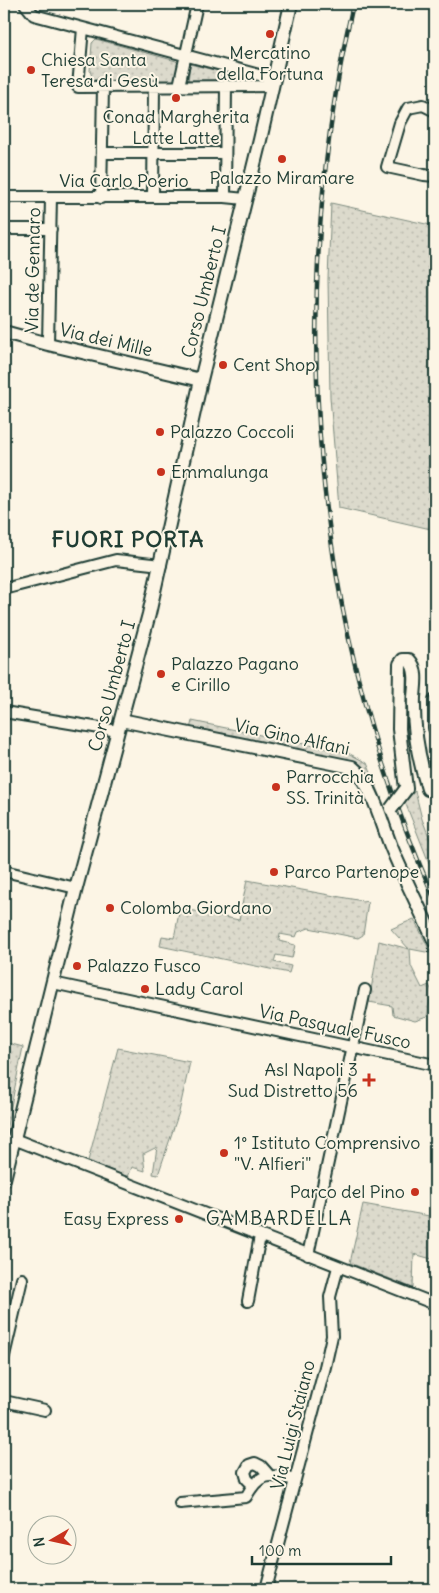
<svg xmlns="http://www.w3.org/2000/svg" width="439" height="1593" font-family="Delius,sans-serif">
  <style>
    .green { fill: url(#green-dots); stroke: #7e8c80 }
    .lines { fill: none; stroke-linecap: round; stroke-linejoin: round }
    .minor-casing { stroke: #1f3d34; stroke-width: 14 }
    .tertiary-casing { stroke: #1f3d34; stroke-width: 16 }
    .minor { stroke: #fcf5e5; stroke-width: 10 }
    .tertiary { stroke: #fcf5e5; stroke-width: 12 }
    .rail-casing { stroke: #1f3d34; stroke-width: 4.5 }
    .rail { stroke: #fcf5e5; stroke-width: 2.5; stroke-dasharray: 8; stroke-linecap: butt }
    .tertiary-bridge-casing { stroke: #1f3d34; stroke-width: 16; stroke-linecap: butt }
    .tertiary-bridge { stroke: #fcf5e5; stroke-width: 12 }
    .poi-dot { fill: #c8321e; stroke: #fcf5e5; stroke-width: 2 }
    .labels { text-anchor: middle; stroke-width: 4; stroke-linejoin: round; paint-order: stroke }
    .poi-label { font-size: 18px; fill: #1f3d34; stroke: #fcf5e5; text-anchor: start }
    .street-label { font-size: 18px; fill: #1f3d34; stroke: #fcf5e5 }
    .neighbourhood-label { font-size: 19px; letter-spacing: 1px; fill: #1f3d34; stroke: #fcf5e5 }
    .district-label { font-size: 22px; font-weight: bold; letter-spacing: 1px; fill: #1f3d34; stroke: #fcf5e5 }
  </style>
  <defs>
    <pattern id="green-dots" width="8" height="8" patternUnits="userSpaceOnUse" patternTransform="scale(1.25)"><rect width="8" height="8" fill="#dcdacc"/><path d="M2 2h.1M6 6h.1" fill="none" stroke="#bcbcb0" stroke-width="1.8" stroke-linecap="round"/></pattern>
  </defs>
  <rect width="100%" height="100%" fill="#fcf5e5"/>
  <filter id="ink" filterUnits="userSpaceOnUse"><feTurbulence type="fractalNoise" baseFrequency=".02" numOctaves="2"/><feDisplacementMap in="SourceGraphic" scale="10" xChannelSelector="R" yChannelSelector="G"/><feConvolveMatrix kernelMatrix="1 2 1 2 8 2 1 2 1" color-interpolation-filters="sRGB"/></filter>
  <g filter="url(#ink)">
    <path class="green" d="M96 39 176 61 178 63 175 79 172 82H113L93 79 90 71 92 43Z
      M190 64 222 72 224 74 223 81 188 82Z
      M331 203 435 226V530L339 508 330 397 328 279Z
      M192 721 348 753 367 763 387 812 379 818 359 772 189 733Z
      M415 791 422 819 435 852V878L405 802Z
      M247 880 368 902 363 935 358 938 309 928 298 932 296 937 280 934 279 941 295 945 292 958 276 955 274 962 291 966 289 973 160 946 162 936 174 938 180 908 239 920Z
      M414 919 431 953 410 949 411 966 422 988 429 985 435 997 430 1000 427 1017 415 1021 393 1015 392 1006 369 1002 379 941 409 949 391 929Z
      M4 1042 23 1047 4 1141Z
      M118 1048 190 1062 179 1112 158 1175 153 1174 157 1147 143 1154 145 1171 132 1167 128 1177 88 1161Z
      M363 1204 435 1217V1260L414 1254 413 1288 350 1263Z"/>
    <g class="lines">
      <defs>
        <path id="minor" d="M25 4 34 15 83 28
          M179 86 197 4
          M273 86 78 87 83 28 274 79
          M435 111 423 105 408 108 400 123 387 167 424 175 435 176
          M102 153H225
          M4 197H225L245 199
          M153 197 154 86
          M225 197 226 85
          M101 198 103 87
          M4 229H51
          M48 344 51 197
          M4 589 116 560 161 565
          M4 712 118 731
          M4 871 76 888
          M53 983 435 1065
          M14 1139 435 1304
          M308 1255 365 990
          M248 1301 260 1236
          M4 1356 22 1279
          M4 1401 45 1410
          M252 1484 247 1479 245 1472 249 1465 255 1463 261 1466 269 1475
          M180 1503 246 1497C260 1471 269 1474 295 1480
          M266 1589 325 1367 332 1336 330 1297 338 1267"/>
        <path id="tertiary" d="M4 332 48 344 201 380
          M435 701V728
          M121 720 352 767C372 782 382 825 392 849 405 880 421 911 435 942
          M406 789 399 729 400 664 403 660H409C418 669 415 685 414 697 413 729 418 758 428 789L435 791
          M4 1179 76 888 149 614 201 380 260 140 291 4"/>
      </defs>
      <use href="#minor" class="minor-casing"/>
      <use href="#tertiary" class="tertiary-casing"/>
      <use href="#minor" class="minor"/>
      <use href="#tertiary" class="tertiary"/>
      <defs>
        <path id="rail" d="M353 4C286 304 309 618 435 900"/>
      </defs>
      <use href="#rail" class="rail-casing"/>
      <use href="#rail" class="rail"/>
      <defs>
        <path id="tertiary-bridge" d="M391 809 406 789"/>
      </defs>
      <use href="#tertiary-bridge" class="tertiary-bridge-casing"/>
      <use href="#tertiary-bridge" class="tertiary-bridge"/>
    </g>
  </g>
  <g class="poi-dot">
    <circle cx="270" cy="34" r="5"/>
    <circle cx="31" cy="70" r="5"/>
    <circle cx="176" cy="98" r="5"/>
    <circle cx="282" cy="159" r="5"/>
    <circle cx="223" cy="365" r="5"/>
    <circle cx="160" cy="432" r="5"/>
    <circle cx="161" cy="472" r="5"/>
    <circle cx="161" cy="674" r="5"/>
    <circle cx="276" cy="787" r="5"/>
    <circle cx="274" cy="872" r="5"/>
    <circle cx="110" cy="908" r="5"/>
    <circle cx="77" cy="966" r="5"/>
    <circle cx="145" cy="989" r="5"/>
    <path d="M366.5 1072.5h5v5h5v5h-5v5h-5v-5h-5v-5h5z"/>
    <circle cx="224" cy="1153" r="5"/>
    <circle cx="415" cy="1192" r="5"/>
    <circle cx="179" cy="1219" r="5"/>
  </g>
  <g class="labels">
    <g class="poi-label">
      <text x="270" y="59" text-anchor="middle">Mercatino<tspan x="270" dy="21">della Fortuna</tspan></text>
      <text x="41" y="66">Chiesa Santa<tspan x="41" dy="21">Teresa di Gesù</tspan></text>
      <text x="176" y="123" text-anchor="middle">Conad Margherita<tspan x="176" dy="21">Latte Latte</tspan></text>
      <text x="282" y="184" text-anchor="middle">Palazzo Miramare</text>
      <text x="233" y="371">Cent Shop</text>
      <text x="170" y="438">Palazzo Coccoli</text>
      <text x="171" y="478">Emmalunga</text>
      <text x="171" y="670">Palazzo Pagano<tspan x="171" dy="21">e Cirillo</tspan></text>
      <text x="286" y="783">Parrocchia<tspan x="286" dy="21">SS. Trinità</tspan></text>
      <text x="284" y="878">Parco Partenope</text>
      <text x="120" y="914">Colomba Giordano</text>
      <text x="87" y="972">Palazzo Fusco</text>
      <text x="155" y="995">Lady Carol</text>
      <text x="358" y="1076" text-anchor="end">Asl Napoli 3<tspan x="358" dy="21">Sud Distretto 56</tspan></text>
      <text x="234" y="1149">1° Istituto Comprensivo<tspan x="234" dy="21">"V. Alfieri"</tspan></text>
      <text x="405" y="1198" text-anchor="end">Parco del Pino</text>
      <text x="169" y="1225" text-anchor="end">Easy Express</text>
    </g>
    <g class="street-label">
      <text x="124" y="187">Via Carlo Poerio</text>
      <text transform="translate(33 270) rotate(-89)" y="6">Via de Gennaro</text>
      <text transform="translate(204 292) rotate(-76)" y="6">Corso Umberto I</text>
      <text transform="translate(106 340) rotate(13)" y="6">Via dei Mille</text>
      <text transform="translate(112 686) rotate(-75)" y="6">Corso Umberto I</text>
      <text transform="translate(292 737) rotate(12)" y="6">Via Gino Alfani</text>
      <text transform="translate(335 1027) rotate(12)" y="6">Via Pasquale Fusco</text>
      <text transform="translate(293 1425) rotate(-76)" y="6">Via Luigi Staiano</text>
    </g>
    <g class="neighbourhood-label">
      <text x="279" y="1225">GAMBARDELLA</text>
    </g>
    <g class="district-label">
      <text x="128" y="547">FUORI PORTA</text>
    </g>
  </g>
  <rect width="439" height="1593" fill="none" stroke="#fcf5e5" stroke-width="20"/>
  <rect x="10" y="10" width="419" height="1573" fill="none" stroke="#1f3d34" stroke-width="2" filter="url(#ink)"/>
  <g transform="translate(52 1540) rotate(261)"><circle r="24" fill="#fcf5e5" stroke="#a4ab9e"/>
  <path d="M0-4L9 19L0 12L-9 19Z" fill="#c8321e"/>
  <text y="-8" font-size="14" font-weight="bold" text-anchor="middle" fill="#1f3d34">N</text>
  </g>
  <path d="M252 1556v8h139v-8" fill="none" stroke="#1f3d34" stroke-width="2.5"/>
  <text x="259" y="1556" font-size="15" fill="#1f3d34" stroke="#fcf5e5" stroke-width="4" paint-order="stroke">100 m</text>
</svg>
